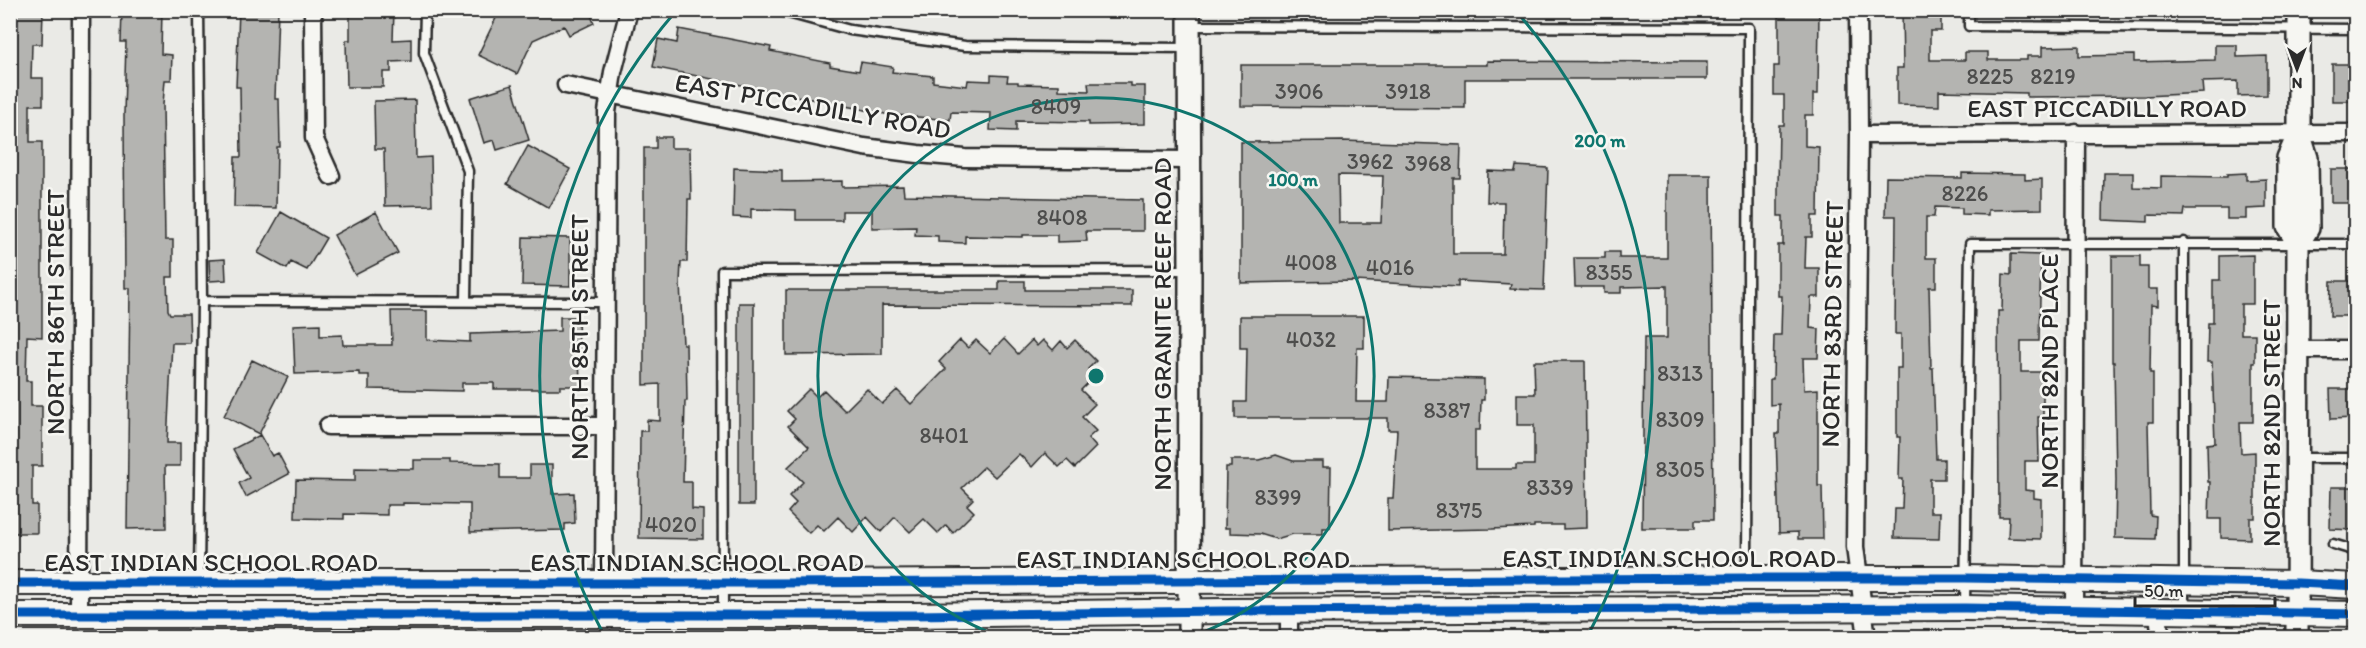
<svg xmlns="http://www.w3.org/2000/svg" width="2366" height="648" font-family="Itim,sans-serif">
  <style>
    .built { fill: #dadad6 }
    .building { fill: #b4b4b1; stroke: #2b2b2b; stroke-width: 1.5; fill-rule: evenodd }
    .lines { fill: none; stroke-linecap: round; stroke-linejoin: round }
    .service-casing { stroke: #2b2b2b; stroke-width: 13 }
    .minor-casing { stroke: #2b2b2b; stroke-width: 21 }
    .tertiary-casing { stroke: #2b2b2b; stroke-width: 26 }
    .secondary-casing { stroke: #2b2b2b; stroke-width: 28 }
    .service { stroke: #f6f6f2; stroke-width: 8 }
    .minor { stroke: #f6f6f2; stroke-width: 16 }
    .tertiary { stroke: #f6f6f2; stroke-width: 21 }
    .secondary { stroke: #f6f6f2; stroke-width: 24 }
    .cycleway-casing { stroke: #f6f6f2; stroke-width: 13 }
    .cycleway { stroke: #0057b8; stroke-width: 9 }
    .ring { fill: none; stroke: #0f766e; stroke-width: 3 }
    .labels { text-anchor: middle; stroke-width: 5; stroke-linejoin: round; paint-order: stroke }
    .number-label { font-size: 22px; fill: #4d4d4c }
    .street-label { font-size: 26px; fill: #2b2b2b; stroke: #f6f6f2 }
    .centre { fill: #0f766e; stroke: #f6f6f2; stroke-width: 3 }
    .ring-label { font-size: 18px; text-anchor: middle; font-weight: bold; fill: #0f766e; stroke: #f6f6f2; stroke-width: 5; stroke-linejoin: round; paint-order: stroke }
  </style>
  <rect width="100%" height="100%" fill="#eaeae6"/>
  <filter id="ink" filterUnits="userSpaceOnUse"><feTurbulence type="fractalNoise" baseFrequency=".0167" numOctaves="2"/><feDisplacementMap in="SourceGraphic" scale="12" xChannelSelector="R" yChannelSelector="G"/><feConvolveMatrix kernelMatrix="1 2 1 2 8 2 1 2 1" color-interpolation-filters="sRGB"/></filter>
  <g filter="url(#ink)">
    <path class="built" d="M1051 634 1140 637H1142H1012Z"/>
    <path class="building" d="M10 10H43L42 44H32L31 78H43V105H30V142H42V337L27 336 26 381H31V406H42V466H32V505H37V533H10V314L13 276H10V55H14L15 27 10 26Z
      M122 10H162L161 54 172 55 171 80H165L163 104 165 240H173V277H167L168 310 170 314H189L190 343H172L167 443H180V466H165L166 528 127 529 130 288H125L124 114 126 42H121Z
      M239 10H278L275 99H279L280 147H277L276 208 234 207 235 157H241L240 87H236Z
      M350 10H394L393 40 411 39V61L391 62V72H383V87H347L346 40H350Z
      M500 10H596L590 13 594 23 569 35 564 26 533 40 517 74 478 55Z
      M1779 10H1819L1818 94H1813V115H1805V146L1819 147 1818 216H1812V237H1806L1805 268H1819V297H1811L1810 328 1819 329 1818 358H1803L1804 390 1818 389V486H1822L1823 539H1798V532L1779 533 1776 434H1779V404L1770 405V379H1773L1774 335H1781L1782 296H1778V245H1783V216H1778V189L1779 125H1784V95H1774V66H1779Z
      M1902 10H1941V31H1930V60H1965V52H1988V60H2027V56H2042V47L2079 46V56L2134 55V62L2215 60V45H2237V57L2267 56V95L2238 96V81L2202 82 2203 93 2145 96 2027 97V93L1939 91V106L1897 105V68H1903Z
      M679 29 771 47 770 51 830 63V66L859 71 861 62 893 67 892 72 933 76V82L967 86 968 80 991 81V75L1008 76 1007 82H1018V84L1059 85V90L1089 91 1088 83H1131V86H1145V124L1089 125V122L1016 121V131L990 130 991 113 951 112 950 120 885 114 653 67 658 39 677 43Z
      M1487 61 1707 62V79H1465V108L1241 106V65H1487Z
      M2332 64H2355V94H2352V101H2332Z
      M512 85 529 140 497 150 494 140 484 143 470 98Z
      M415 100 416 158 431 157 432 205 385 206 384 149H375L374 101Z
      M656 137H671V148H690L691 199H688L687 262H681L680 283 683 344H686L687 401H685L683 482H692V509L703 510V539L639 538 640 431H647V420L660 421V384L644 385V148H656Z
      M1343 141 1461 145 1460 178H1453V254H1503L1504 202H1487L1488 171 1515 172 1516 166 1548 168 1544 290 1510 289 1511 284 1458 281V287L1355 281 1241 283V142ZM1338 175 1383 176 1381 223H1339Z
      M528 146 570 169 549 208 507 184Z
      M734 168 782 170V182L842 181V187L903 186 904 195 1143 200V231H1086L1087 241 1057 242V235H1023V237L965 236V243L938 242V236L915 235 916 227 872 228V211H842V220H796V210L751 209V218L733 217Z
      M2331 169H2355V203H2331Z
      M1962 173 2025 174V180L2042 179V209L1988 210V215L1962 214V208L1935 207 1934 217H1926V258H1936V287H1929L1931 368H1933L1936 459H1944V479H1930V512H1940L1939 539 1894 538 1895 509H1902L1903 479H1899L1900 437H1897V368H1901V334H1895L1896 216H1885L1886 177 1962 178Z
      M2104 173H2133V187L2161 188V176L2227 177V174L2246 173V180L2266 179V208L2246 209V219H2227V209H2185L2184 216 2148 215V222L2103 220Z
      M1667 175H1711L1713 520H1695V528H1642L1644 338H1667V286L1621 287V293H1604V287H1575L1574 258H1605V252H1619V258H1667Z
      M281 212 326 238 307 270 291 262 287 269 258 253Z
      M376 212 398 253 355 275 334 235Z
      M523 237 570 238V286L522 285Z
      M2011 254 2041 255 2039 341H2021V372H2043V417H2038L2039 461H2025V490L2034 491V498L2041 499V539L2008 538 2009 517H1999L1998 311H2002L2003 274 2011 275Z
      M2253 255V304H2241V334H2255V363H2253V422H2240L2241 453 2255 452V518H2250V539L2221 538V519H2209L2210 482H2208L2207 444 2215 443 2212 362H2207L2208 323H2213V280H2220V256Z
      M2112 256H2140V267H2148V289H2158V306L2151 305 2150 373H2153V422H2148L2150 515 2156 516 2155 539 2115 538 2116 480 2114 362H2112Z
      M225 259 226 280 210 281 209 260Z
      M999 281H1025V290H1132V306L882 305V354L786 355V290H999Z
      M2331 281H2355V316H2330Z
      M739 303H754V505H739Z
      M391 311H427V340L470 342V334L560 331V317H578L580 386H560V389H494V383H462V391L369 389V375H359V372L295 374 293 325 320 324V336L342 335 343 345H392Z
      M1240 316H1364V348H1357L1356 402H1388L1389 377 1484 379V400H1481L1480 430H1475V469H1516V465H1534V425H1517V394H1535L1534 361H1585L1587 528 1563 529V525H1534V527L1492 529 1388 531V498H1393L1397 430H1388V418H1235V402H1246L1247 348H1240Z
      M1004 339 1018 354 1032 340 1037 346 1043 340 1053 350 1061 341 1067 348 1075 340 1096 361 1088 369 1095 376 1081 390 1095 404 1082 417 1096 431 1088 438 1096 447 1075 468 1067 460 1059 467 1045 453 1032 467 1019 454 995 477 984 467 962 488 973 499 967 505 974 512 953 533 946 525 938 533 924 519 910 532 895 517 881 532 867 517 853 532 838 517 824 531 817 525 809 533 788 512 796 503 789 496 803 482 788 467 809 447 788 426 795 419 787 411 809 389 817 397 824 390 845 411 867 389 882 404 897 390 911 404 946 369 939 362 960 340 968 348 976 340 990 353Z
      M252 360 288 377 259 434 224 416Z
      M2330 389H2355V418L2331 419Z
      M260 435 272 456 278 453 289 474 246 497 239 483 249 478 233 449Z
      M1276 455 1293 461H1323V467H1331L1330 528H1323V534H1293L1276 539 1260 534 1230 533V528H1225L1226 467H1231V460H1259Z
      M414 460H450V463L500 464V478H530V465H552V494L574 493 575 523 565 524V530L470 532V504L403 503V505H387V515L344 514V519L295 518 296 480 355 481V468L414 469Z
      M2331 487H2355V530L2330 529Z"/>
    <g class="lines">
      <defs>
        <path id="service" d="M199 10 202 301 199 580
          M425 10 424 53 468 171 466 301
          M777 10 850 30 965 46 1189 48
          M1969 10V26L2356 29
          M1189 26 1749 28 1747 577
          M202 301 604 302
          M2299 458H2356
          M2333 544 2356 551
          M1965 605 1970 244H2356
          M2184 610V242
          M723 612 722 271 1190 270"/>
        <path id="minor" d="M313 10 314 138 331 176
          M1858 10 1859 135 1855 547 1867 638
          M566 85 864 147 918 154 965 158 1190 160
          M1859 135 2356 133
          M2299 350H2356
          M328 426H604
          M604 582 607 112 613 72 629 10
          M2074 609 2076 133
          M2158 610 2160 634 2163 638
          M1289 611V638
          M79 615 81 10"/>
        <path id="tertiary" d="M1189 10 1190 270 1189 638
          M2298 244 2308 228 2307 158 2299 133V10
          M2297 638 2298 244 2288 227V158L2299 133"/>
        <path id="secondary" d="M10 583H766L1747 578H1965L2298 583 2356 586
          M10 615H913L1224 611 1965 608 2356 614"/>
      </defs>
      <use href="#service" class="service-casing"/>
      <use href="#minor" class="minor-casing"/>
      <use href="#tertiary" class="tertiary-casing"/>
      <use href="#secondary" class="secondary-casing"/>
      <use href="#service" class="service"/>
      <use href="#minor" class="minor"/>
      <use href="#tertiary" class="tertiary"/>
      <use href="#secondary" class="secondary"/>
      <defs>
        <path id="cycleway" d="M10 583H766L1747 578H1965L2298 583 2356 586
          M10 615H913L1224 611 1965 608 2356 614"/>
      </defs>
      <use href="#cycleway" class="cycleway-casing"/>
      <use href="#cycleway" class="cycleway"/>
    </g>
  </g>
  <g class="ring">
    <path d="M1001 637A278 278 0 1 1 1191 637"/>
    <path d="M605 637A556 556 0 0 1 676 11M1516 11A556 556 0 0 1 1587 637"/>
  </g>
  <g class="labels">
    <g class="number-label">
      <text x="1990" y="84">8225</text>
      <text x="2053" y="84">8219</text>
      <text x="1299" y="99">3906</text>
      <text x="1408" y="99">3918</text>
      <text x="1056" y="114">8409</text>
      <text x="1370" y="169">3962</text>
      <text x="1428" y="171">3968</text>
      <text x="1965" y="201">8226</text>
      <text x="1062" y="225">8408</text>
      <text x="1311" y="270">4008</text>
      <text x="1390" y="275">4016</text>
      <text x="1609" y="280">8355</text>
      <text x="1311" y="347">4032</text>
      <text x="1680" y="381">8313</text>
      <text x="1447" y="418">8387</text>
      <text x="1680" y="427">8309</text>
      <text x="944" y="443">8401</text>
      <text x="1680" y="477">8305</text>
      <text x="1550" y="495">8339</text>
      <text x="1278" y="505">8399</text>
      <text x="1459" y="518">8375</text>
      <text x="671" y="532">4020</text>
    </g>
    <g class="street-label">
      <text transform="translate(813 106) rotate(10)" y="9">EAST PICCADILLY ROAD</text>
      <text x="2107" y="117">EAST PICCADILLY ROAD</text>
      <text transform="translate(55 312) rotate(-90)" y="9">NORTH 86TH STREET</text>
      <text transform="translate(1162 324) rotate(-90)" y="9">NORTH GRANITE REEF ROAD</text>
      <text transform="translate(1832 324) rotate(-89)" y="9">NORTH 83RD STREET</text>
      <text transform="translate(579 337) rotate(-90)" y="9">NORTH 85TH STREET</text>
      <text transform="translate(2049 371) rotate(-90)" y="9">NORTH 82ND PLACE</text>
      <text transform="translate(2271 423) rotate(-90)" y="9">NORTH 82ND STREET</text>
      <text x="1669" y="567">EAST INDIAN SCHOOL ROAD</text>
      <text x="1183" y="568">EAST INDIAN SCHOOL ROAD</text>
      <text x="211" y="571">EAST INDIAN SCHOOL ROAD</text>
      <text x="697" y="571">EAST INDIAN SCHOOL ROAD</text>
    </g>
  </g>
  <circle cx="1096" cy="376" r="9" class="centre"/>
  <g class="ring-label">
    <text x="1600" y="147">200 m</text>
    <text x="1293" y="186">100 m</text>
  </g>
  <rect width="2366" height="648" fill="none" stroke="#f6f6f2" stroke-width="36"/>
  <rect x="18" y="18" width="2330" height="612" fill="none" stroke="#2b2b2b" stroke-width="2" filter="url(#ink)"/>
  <g transform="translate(2297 69) rotate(180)" stroke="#f6f6f2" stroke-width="4.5" paint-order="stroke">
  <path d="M0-4.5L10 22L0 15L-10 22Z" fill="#2b2b2b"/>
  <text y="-9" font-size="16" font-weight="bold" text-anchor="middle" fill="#2b2b2b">N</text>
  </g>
  <path d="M2135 597v9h140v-9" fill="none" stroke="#2b2b2b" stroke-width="3"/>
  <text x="2144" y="597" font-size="18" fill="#2b2b2b" stroke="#f6f6f2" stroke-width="4.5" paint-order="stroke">50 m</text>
</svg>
